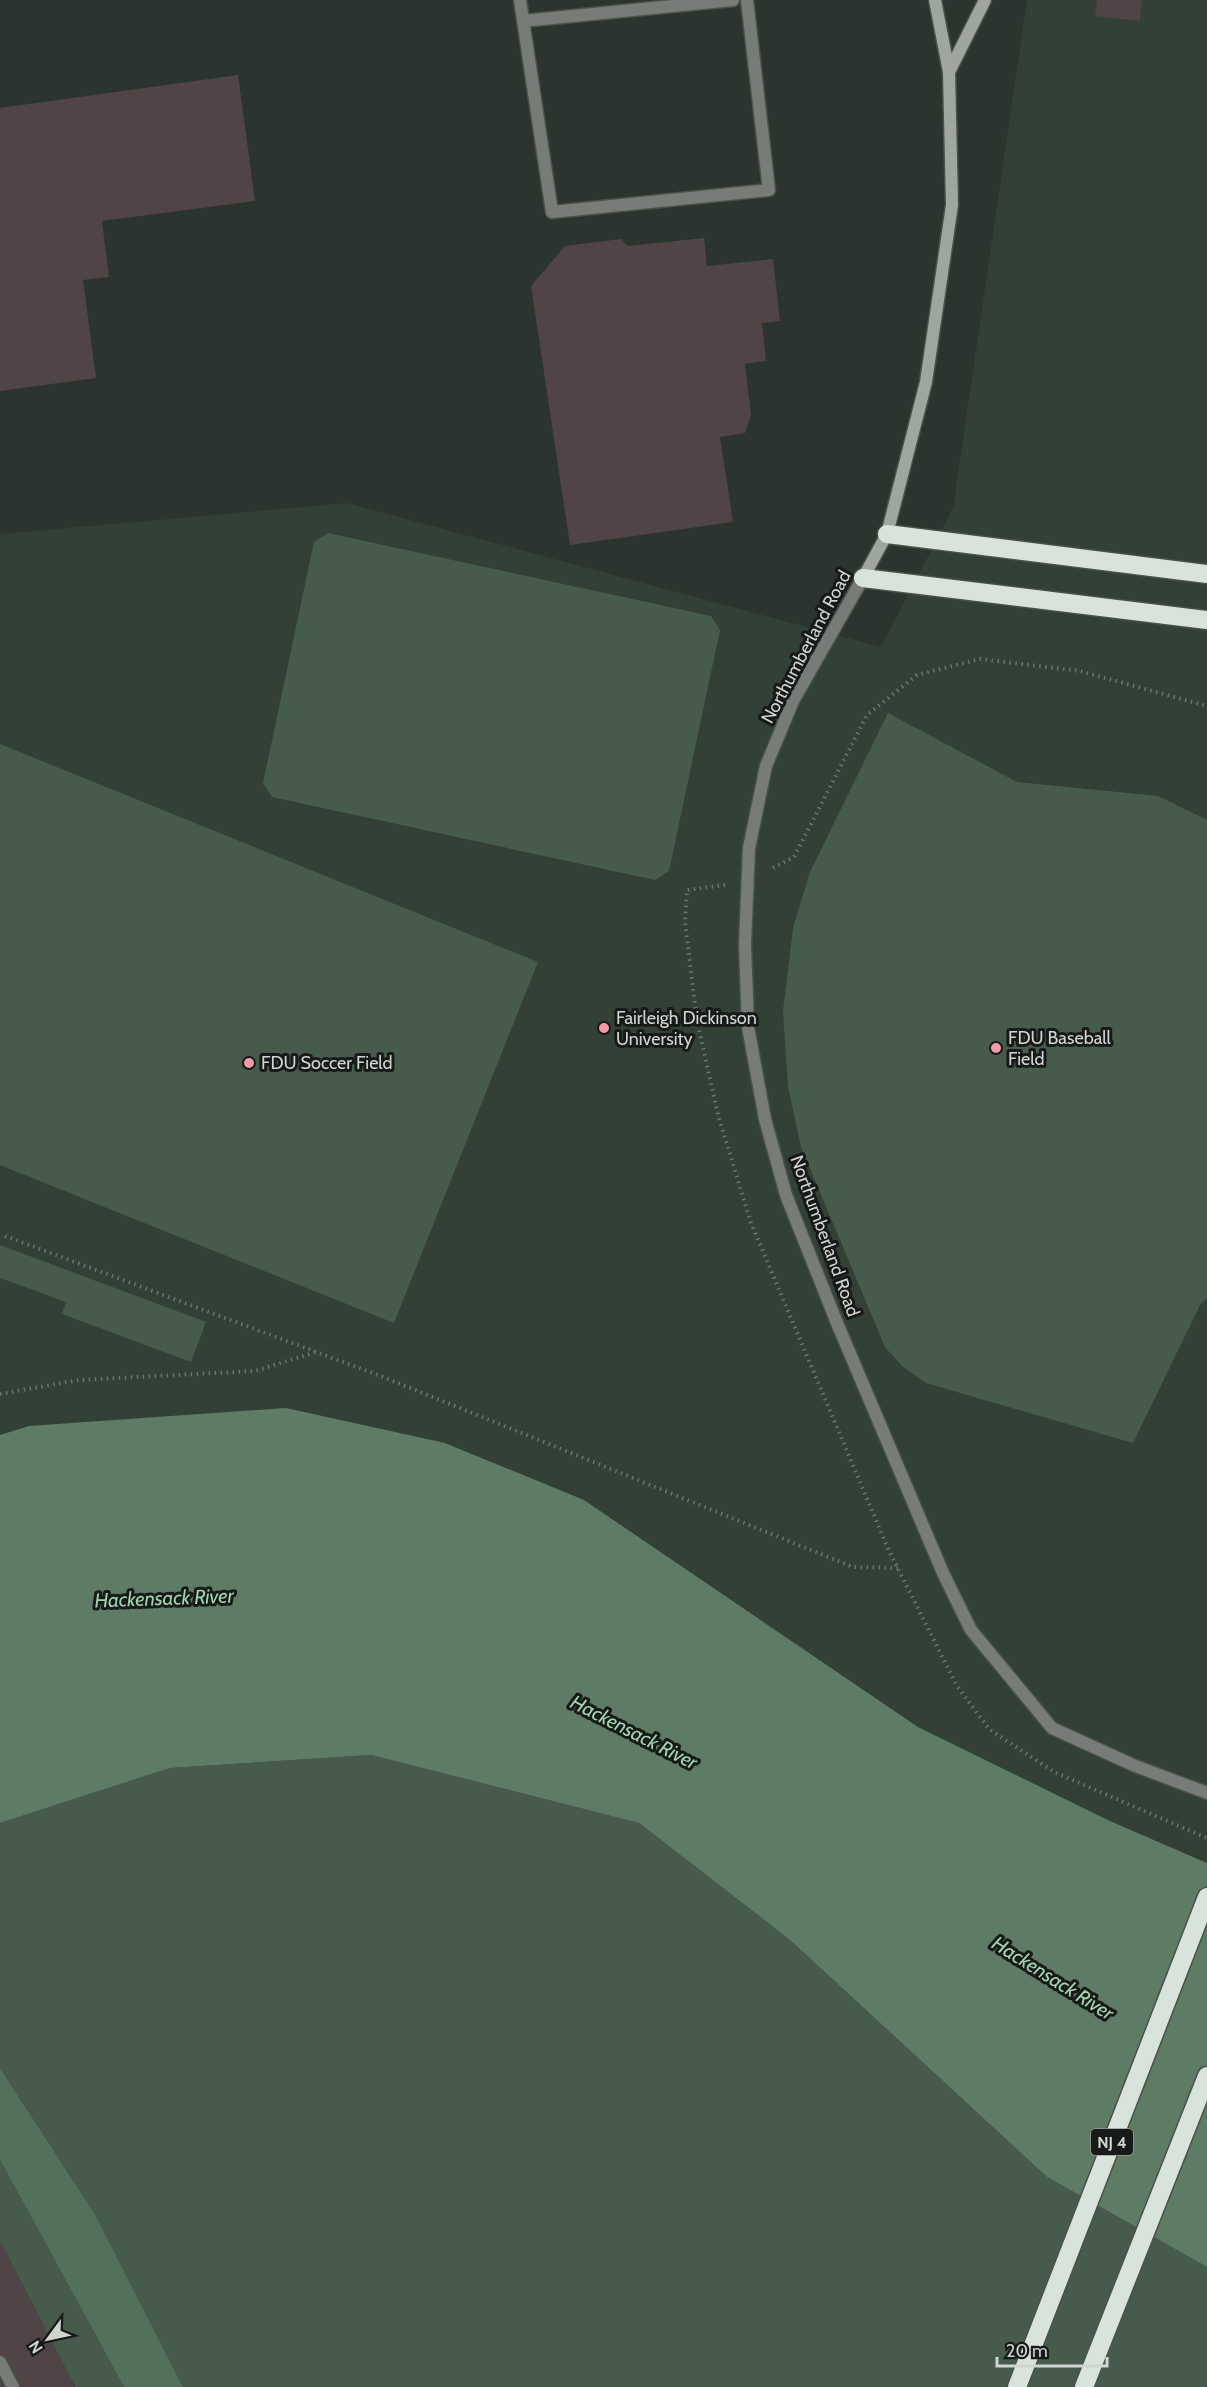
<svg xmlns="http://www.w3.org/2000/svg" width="1207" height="2387" font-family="Cabin,sans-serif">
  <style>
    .built { fill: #324036 }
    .green { fill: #475b4d }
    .forest { fill: #52705a }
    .water { fill: #5d7b65 }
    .building { fill: #504446 }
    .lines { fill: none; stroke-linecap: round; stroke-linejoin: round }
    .lane-casing { stroke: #49514b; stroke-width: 15 }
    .street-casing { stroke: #49514b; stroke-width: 15 }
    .secondary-casing { stroke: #49514b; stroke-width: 15 }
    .highway-casing { stroke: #49514b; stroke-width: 21 }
    .path { stroke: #6d746f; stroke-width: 4; stroke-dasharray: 1.5 4.5; stroke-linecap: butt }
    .lane { stroke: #777c78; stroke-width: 12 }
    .street { stroke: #777c78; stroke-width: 12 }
    .secondary { stroke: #9fa6a0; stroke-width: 12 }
    .highway { stroke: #d8e3db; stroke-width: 18 }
    .poi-dot { fill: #f39aa7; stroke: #171a18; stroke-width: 2 }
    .labels { text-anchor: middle; stroke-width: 6; stroke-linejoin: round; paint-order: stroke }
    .shield { fill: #171a18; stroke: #989d9a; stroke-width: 1.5 }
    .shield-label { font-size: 16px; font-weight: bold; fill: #d0d5d1 }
    .street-label { font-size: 18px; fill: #d0d5d1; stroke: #171a18 }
    .poi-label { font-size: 18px; fill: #d0d5d1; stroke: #171a18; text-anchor: start }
    .water-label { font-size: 20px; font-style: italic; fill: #a0d6af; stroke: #171a18 }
  </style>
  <rect width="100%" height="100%" fill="#2b342e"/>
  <path class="built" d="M1027 0H1207V1863L1110 1821 918 1727 584 1500 29 1426 0 1435V534L347 503 881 647 953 508Z"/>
  <path class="green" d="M328 533 711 616 720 630 669 871 655 880 272 797 263 783 314 542Z
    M888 713 1017 782 1158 796 1207 820V1298L1200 1305 1133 1443 926 1383 902 1366 885 1347 801 1147 788 1086 783 1011 793 928 810 872Z
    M0 744 538 962 394 1323 0 1165Z
    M0 1245 206 1322 191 1362 62 1314 66 1302 0 1278Z
    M371 1755 639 1823 790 1940 1047 2177 1207 2267V2387H183L95 2214 0 2068V1823L170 1768Z
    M0 2160 124 2387H75L0 2241Z"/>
  <path class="forest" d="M0 2068 95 2214 183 2387H124L0 2160Z"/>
  <path class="water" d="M286 1408 445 1443 584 1500 918 1727 1110 1821 1207 1863V2267L1047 2177 790 1940 639 1823 371 1755 170 1768 0 1823V1435L29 1426Z"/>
  <path class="building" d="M1097 0H1142L1140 21 1095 16Z
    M238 75 255 201 102 221 109 277 83 280 96 378 0 391V108Z
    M704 238 707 266 773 259 780 321 762 323 766 361 745 364 751 415 745 433 720 437 733 522 570 545 531 286 565 246 621 239 628 246Z
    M0 2241 75 2387H0Z"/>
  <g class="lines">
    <defs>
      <path id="lane" d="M520 0 552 212 769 190 747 0
        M523 21 733 0
        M0 2362 13 2387"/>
      <path id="street" d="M863 578 793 701 766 766 749 848 745 944 748 1027 765 1119 786 1195 837 1323 943 1573 971 1630 1052 1728 1133 1765 1207 1793"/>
      <path id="secondary" d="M949 72 985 0
        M863 578 887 534 926 382 952 205 949 72 935 0"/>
      <path id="highway" d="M887 534 1207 574
        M863 578 1207 620
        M1017 2387 1207 1897
        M1084 2387 1207 2076"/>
    </defs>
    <use href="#lane" class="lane-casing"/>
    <use href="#street" class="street-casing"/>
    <use href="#secondary" class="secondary-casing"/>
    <use href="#highway" class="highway-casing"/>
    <path class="path" d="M773 868 794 857 867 715 917 675 980 659 1080 671 1207 706
      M725 885 687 890 685 922 697 1021 718 1115 751 1223 889 1551 957 1686 989 1729 1054 1772 1207 1838
      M5 1236 378 1375 853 1567 898 1568
      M0 1394 79 1380 255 1371 316 1352"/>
    <use href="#lane" class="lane"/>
    <use href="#street" class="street"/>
    <use href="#secondary" class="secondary"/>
    <use href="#highway" class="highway"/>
  </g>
  <g class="poi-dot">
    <circle cx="604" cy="1028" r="6"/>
    <circle cx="996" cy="1048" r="6"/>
    <circle cx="249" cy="1063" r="6"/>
  </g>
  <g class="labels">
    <rect class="shield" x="1091" y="2129" width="42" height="26" rx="4.5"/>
    <g class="shield-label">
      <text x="1112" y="2148">NJ 4</text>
    </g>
    <g class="street-label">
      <text transform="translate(806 647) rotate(-62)" y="6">Northumberland Road</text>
      <text transform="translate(825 1236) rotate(70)" y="6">Northumberland Road</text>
    </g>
    <g class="poi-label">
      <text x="616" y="1024">Fairleigh Dickinson<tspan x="616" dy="21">University</tspan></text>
      <text x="1008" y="1044">FDU Baseball<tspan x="1008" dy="21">Field</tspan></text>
      <text x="261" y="1069">FDU Soccer Field</text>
    </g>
    <g class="water-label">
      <text transform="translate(164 1598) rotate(-2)" y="7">Hackensack River</text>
      <text transform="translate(634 1732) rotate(27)" y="7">Hackensack River</text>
      <text transform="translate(1053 1978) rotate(32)" y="7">Hackensack River</text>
    </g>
  </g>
  <g transform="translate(48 2339) rotate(237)" stroke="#171a18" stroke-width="4.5" paint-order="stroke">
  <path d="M0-4.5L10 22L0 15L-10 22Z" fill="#d0d5d1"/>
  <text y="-9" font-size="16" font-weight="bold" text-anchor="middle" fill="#d0d5d1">N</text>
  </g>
  <path d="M997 2357v9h110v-9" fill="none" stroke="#d0d5d1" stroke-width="3"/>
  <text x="1006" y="2357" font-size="18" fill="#d0d5d1" stroke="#171a18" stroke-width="4.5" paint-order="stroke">20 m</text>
</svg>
